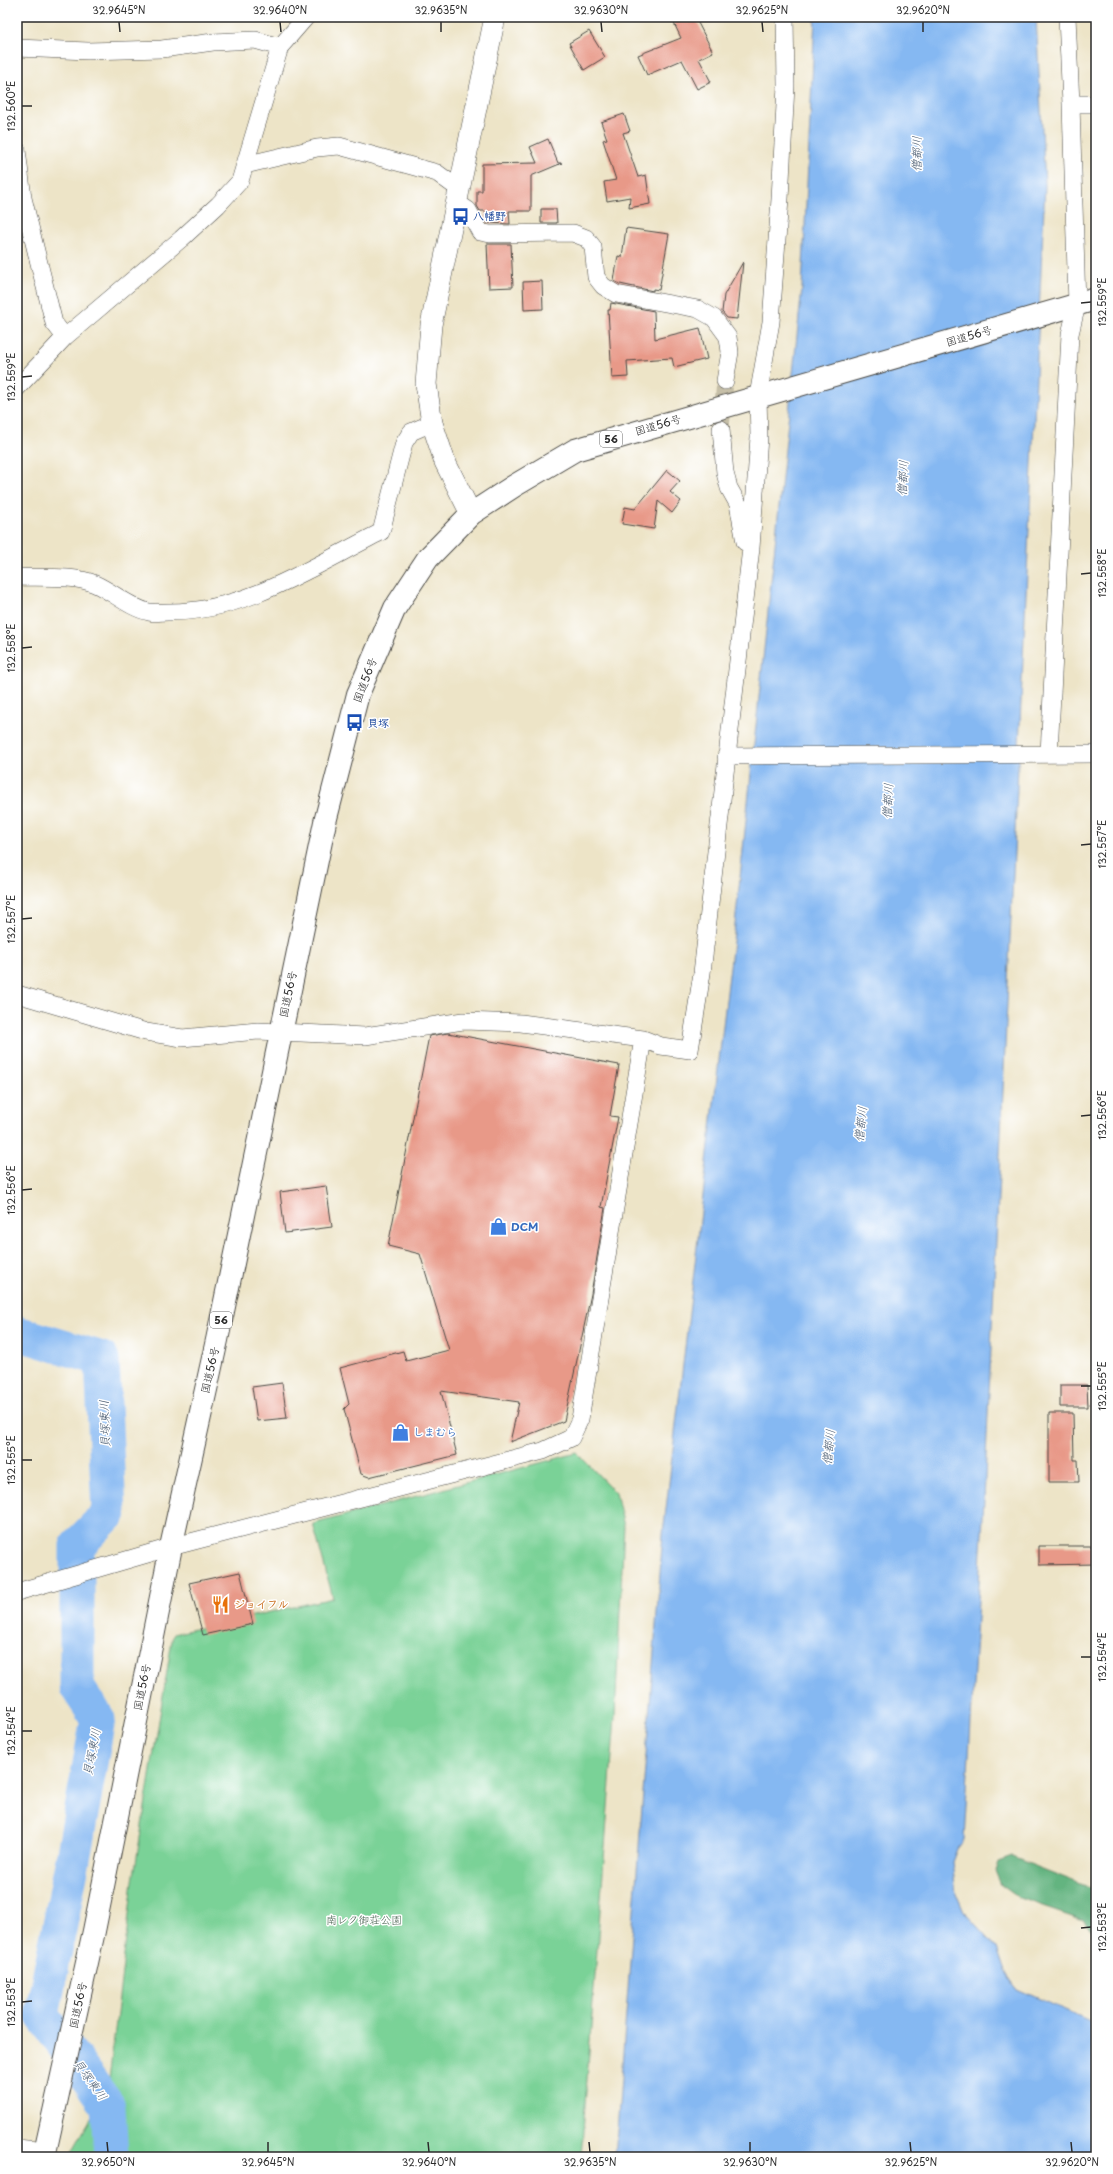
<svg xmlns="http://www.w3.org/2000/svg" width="1113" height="2174" font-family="'Playpen Sans','Klee One',sans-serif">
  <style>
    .green { fill: #7ad297; stroke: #527e61 }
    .forest { fill: #63b480; stroke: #477056 }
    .water { fill: #85b8f2; stroke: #58728e }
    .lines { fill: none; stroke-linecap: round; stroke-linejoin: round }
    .river { stroke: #85b8f2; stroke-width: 35 }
    .building { fill: #e89988 }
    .minor-tunnel { stroke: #c6bfa8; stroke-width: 17; stroke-dasharray: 17 8; stroke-linecap: butt }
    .minor-casing { stroke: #484742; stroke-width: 18 }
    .tertiary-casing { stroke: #484742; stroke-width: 22 }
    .trunk-casing { stroke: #484742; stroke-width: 24 }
    .minor { stroke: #fff; stroke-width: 17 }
    .tertiary { stroke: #fff; stroke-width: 21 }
    .trunk { stroke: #fff; stroke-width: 22 }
    .ticks { fill: none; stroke: #2b2b2b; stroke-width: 1.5 }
    .labels { text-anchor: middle; stroke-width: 3; stroke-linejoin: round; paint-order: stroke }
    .shield { fill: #fff; stroke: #6b6b6b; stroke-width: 1 }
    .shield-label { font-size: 10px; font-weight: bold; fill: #2b2b2b }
    .transit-label { font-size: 11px; font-weight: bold; fill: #164399; stroke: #fff; text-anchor: start }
    .street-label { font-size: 11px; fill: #2b2b2b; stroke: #fff }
    .shop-label { font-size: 11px; font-weight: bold; fill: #366cbe; stroke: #fff; text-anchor: start }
    .food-label { font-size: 11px; font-weight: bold; fill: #c56008; stroke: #fff; text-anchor: start }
    .park-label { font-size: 11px; fill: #435d4b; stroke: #fff }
    .water-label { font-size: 12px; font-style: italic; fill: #4a5c71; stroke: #fff }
    .neatline { fill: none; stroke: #2b2b2b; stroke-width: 1.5 }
    .ticks-label { font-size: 10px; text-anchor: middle; fill: #2b2b2b }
  </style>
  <rect width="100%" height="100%" fill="#fff"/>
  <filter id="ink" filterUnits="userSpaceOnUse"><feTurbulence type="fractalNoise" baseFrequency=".025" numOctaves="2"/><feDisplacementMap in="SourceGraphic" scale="8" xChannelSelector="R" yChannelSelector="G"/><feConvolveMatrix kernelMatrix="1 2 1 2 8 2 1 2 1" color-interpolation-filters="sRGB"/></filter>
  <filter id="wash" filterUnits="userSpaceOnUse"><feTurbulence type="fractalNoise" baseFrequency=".012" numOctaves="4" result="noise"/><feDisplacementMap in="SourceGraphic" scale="16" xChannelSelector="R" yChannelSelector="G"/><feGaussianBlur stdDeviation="0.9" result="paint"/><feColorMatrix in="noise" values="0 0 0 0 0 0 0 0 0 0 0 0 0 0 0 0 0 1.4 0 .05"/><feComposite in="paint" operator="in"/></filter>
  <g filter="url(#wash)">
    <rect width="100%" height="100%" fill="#ede4c7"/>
    <path class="green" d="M577 1453 616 1493 624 1526 615 1717 581 2157H69L108 2088 133 1881 173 1634 333 1598 313 1524Z"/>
    <path class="forest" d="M1012 1857 1096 1890V1935L1084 1920 1019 1898 1001 1885 995 1871 998 1862Z"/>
    <path class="water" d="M815 17H1036L1045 185 984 1500 964 1840 957 1849 952 1862 956 1893 964 1912 997 1948 1005 1972 1017 1989 1090 2021 1096 2028V2157H615L663 1534 736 916 802 288Z"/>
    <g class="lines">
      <path class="river" d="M17 1333 102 1359 109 1513 77 1546V1687L98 1719 73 1859 42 2015 108 2106 111 2157"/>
    </g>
    <g id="blocks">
      <path class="building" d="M671 17H695L713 52 699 59 711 82 697 89 682 60 647 75 638 55 681 38Z
        M589 31 605 57 584 70 569 43Z
        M624 114 630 131 623 133 638 177 646 175 650 204 629 208 630 197 607 201 604 182 616 180 603 140 607 139 601 122Z
        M548 139 558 163H562L531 176V211H509L510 224 487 223 485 211H480L477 206V191H482V164L537 163 530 147Z
        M541 209H556L557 223H541Z
        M626 228 669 234 659 290 653 289V291L620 284 614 281 618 256 622 257Z
        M487 244H511L513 287 489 288Z
        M743 262 737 319 727 318 722 312 724 295Z
        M542 281 543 309 524 310 523 282Z
        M611 303 654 311 655 339 700 328 707 359 674 367 672 358 627 361 628 377 612 378 608 310H610Z
        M667 470 680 481 670 492 681 501 672 513 658 501 654 529 622 524 625 507 635 509Z
        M448 1033 619 1065 610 1116 618 1117 601 1207 605 1208 591 1294 564 1421 510 1442 519 1402 441 1391 457 1455 369 1477 361 1474 344 1409 349 1404 340 1368 403 1351 406 1361 449 1350 420 1254 388 1246 429 1036Z
        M326 1186 332 1227 285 1233 280 1192Z
        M282 1383 287 1418 257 1421 252 1387Z
        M1060 1385H1087L1088 1407H1060Z
        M1049 1413H1073L1074 1460H1078L1079 1482H1049Z
        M1039 1546H1096V1564L1039 1565Z
        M240 1572 253 1624 203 1635 189 1583Z"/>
    </g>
  </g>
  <g filter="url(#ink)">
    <use href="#blocks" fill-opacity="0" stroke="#484742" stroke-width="1"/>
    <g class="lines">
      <path class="minor-tunnel" d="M721 429 725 381"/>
      <defs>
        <path id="minor" d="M1067 17 1071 104H1096
          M17 48 88 51 162 49 213 42 255 40 280 47
          M17 150 23 198 36 251 54 323 65 337
          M245 165 317 148 339 146 437 173 452 184 460 186
          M456 202 468 210 480 232 490 234 573 233 586 238 593 247 596 277 603 286 616 294 698 309 714 318 728 337 730 352 725 381
          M17 388 65 337 181 239 218 205 240 181 280 47 306 17
          M721 429 725 473 729 488 738 504 745 542
          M17 577C40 578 75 575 95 584 113 592 130 608 149 612 155 613 162 612 168 612 244 613 315 565 381 532L404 443 411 432 432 423
          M1049 754 1070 334 1077 305 1071 104
          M726 756 1096 754
          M17 994 146 1032 182 1038 258 1031 365 1036 463 1021 521 1023 643 1039 661 1046 690 1050 702 973 751 548 759 437 758 396 771 322 780 199 786 86 785 17
          M17 1592 171 1547 543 1451 571 1438 580 1419 643 1039
          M17 2148 46 2151"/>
        <path id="tertiary" d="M471 514 445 462 432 423 426 384 431 325 495 17"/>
        <path id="trunk" d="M44 2157 94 1931 171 1547 217 1340 325 822 358 694 395 608 428 558 471 514 514 486 575 450 1096 299"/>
      </defs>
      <use href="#minor" class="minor-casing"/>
      <use href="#tertiary" class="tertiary-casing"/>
      <use href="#trunk" class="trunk-casing"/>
      <use href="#minor" class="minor"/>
      <use href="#tertiary" class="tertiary"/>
      <use href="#trunk" class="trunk"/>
    </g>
  </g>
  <path class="ticks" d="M119 22 120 32M280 22 281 32M441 22V32M601 22 602 32M762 22 763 32M923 22V32M22 106H32M1081 303 1091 302M22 377 32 376M1081 574 1091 573M22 648 32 647M1081 845 1091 844M22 919 32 918M1081 1116 1091 1115M22 1190 32 1189M1081 1386H1091M22 1460H32M1081 1657H1091M22 1731H32M1081 1928 1091 1927M22 2002 32 2001M107 2142 108 2152M268 2142V2152M428 2142 429 2152M589 2142 590 2152M750 2142V2152M910 2142 911 2152M1071 2142 1072 2152"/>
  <defs>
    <symbol id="bus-bare" viewBox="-9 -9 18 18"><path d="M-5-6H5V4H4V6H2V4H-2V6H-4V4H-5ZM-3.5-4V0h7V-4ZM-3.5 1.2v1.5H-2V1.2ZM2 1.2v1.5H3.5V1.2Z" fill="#1a4fb4" stroke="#fff" stroke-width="2.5" paint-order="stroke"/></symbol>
    <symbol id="shop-bare" viewBox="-9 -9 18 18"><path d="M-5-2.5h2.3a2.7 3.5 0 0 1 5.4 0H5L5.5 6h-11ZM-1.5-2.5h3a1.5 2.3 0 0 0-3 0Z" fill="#3f7fe0" stroke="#fff" stroke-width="2.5" paint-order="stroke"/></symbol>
    <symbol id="restaurant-bare" viewBox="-9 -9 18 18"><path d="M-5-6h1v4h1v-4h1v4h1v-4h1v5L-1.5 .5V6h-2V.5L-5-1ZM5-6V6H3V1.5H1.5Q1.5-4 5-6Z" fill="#e8710a" stroke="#fff" stroke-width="2.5" paint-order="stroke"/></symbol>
  </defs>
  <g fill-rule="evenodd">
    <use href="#bus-bare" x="448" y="204" width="25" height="25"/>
    <use href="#bus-bare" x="342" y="710" width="25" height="25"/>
    <use href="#shop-bare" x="486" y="1214" width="25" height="25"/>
    <use href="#shop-bare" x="388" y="1420" width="25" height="25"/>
    <use href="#restaurant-bare" x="208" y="1592" width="25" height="25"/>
  </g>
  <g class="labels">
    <g class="shield">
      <rect x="600" y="431" width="22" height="16" rx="3"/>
      <rect x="210" y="1312" width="22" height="16" rx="3"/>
    </g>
    <g class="shield-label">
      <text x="611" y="443">56</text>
      <text x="221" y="1324">56</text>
    </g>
    <g class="transit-label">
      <text x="473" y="220">八幡野</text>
      <text x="367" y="727">貝塚</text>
    </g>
    <g class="street-label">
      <text transform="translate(969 336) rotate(-16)" y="4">国道56号</text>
      <text transform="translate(658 425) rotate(-16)" y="4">国道56号</text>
      <text transform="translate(365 680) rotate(-69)" y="4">国道56号</text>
      <text transform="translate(288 994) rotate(-78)" y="4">国道56号</text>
      <text transform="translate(210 1370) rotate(-77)" y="4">国道56号</text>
      <text transform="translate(142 1687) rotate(-79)" y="4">国道56号</text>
      <text transform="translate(78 2005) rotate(-78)" y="4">国道56号</text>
    </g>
    <g class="shop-label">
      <text x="511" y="1231">DCM</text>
      <text x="413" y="1436">しまむら</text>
    </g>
    <g class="food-label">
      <text x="234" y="1608">ジョイフル</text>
    </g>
    <g class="park-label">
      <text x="364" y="1924">南レク御荘公園</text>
    </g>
    <g class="water-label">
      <text transform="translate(917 154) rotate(-89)" y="4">僧都川</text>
      <text transform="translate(903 478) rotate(-87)" y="4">僧都川</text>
      <text transform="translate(888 801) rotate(-87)" y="4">僧都川</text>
      <text transform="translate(861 1124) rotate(-84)" y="4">僧都川</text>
      <text transform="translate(105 1424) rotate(-92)" y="4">貝塚東川</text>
      <text transform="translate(829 1447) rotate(-84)" y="4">僧都川</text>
      <text transform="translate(92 1752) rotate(-79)" y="4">貝塚東川</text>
      <text transform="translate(90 2080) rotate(54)" y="4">貝塚東川</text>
    </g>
  </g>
  <rect width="1113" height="2174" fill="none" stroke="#fff" stroke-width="44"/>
  <rect x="22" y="22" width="1069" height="2130" class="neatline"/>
  <g class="ticks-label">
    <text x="119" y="14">32.9645°N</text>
    <text x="280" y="14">32.9640°N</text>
    <text x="441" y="14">32.9635°N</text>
    <text x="601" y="14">32.9630°N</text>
    <text x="762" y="14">32.9625°N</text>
    <text x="923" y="14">32.9620°N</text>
    <text transform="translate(11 106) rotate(-90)" y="4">132.560°E</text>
    <text transform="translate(1102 302) rotate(-90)" y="4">132.559°E</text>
    <text transform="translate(11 377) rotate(-90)" y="4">132.559°E</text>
    <text transform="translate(1102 573) rotate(-90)" y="4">132.558°E</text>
    <text transform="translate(11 648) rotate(-90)" y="4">132.558°E</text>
    <text transform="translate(1102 844) rotate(-90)" y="4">132.557°E</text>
    <text transform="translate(11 919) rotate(-90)" y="4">132.557°E</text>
    <text transform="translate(1102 1115) rotate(-90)" y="4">132.556°E</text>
    <text transform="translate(11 1190) rotate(-90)" y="4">132.556°E</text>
    <text transform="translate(1102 1386) rotate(-90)" y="4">132.555°E</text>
    <text transform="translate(11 1460) rotate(-90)" y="4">132.555°E</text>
    <text transform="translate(1102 1657) rotate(-90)" y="4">132.554°E</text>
    <text transform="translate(11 1731) rotate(-90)" y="4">132.554°E</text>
    <text transform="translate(1102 1927) rotate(-90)" y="4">132.553°E</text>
    <text transform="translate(11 2002) rotate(-90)" y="4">132.553°E</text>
    <text x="108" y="2166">32.9650°N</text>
    <text x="268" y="2166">32.9645°N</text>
    <text x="429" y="2166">32.9640°N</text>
    <text x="590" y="2166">32.9635°N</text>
    <text x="750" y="2166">32.9630°N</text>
    <text x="911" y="2166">32.9625°N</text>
    <text x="1072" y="2166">32.9620°N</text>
  </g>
</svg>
